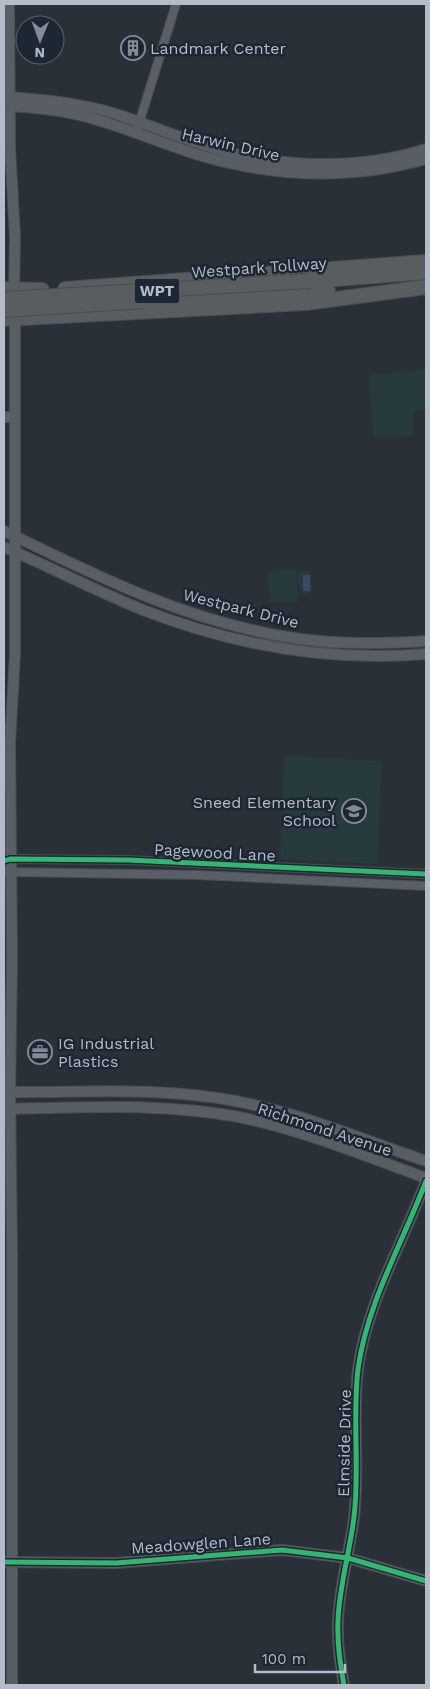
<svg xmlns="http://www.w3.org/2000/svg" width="430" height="1689" font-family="'Work Sans',sans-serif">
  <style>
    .green { fill: #273a3e }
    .water { fill: #384963 }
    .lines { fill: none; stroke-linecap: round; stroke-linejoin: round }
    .street-casing { stroke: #484c53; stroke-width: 10 }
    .secondary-casing { stroke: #484c53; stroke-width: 12 }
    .highway-casing { stroke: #474c53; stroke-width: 16 }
    .street { stroke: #5a5e66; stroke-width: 8 }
    .secondary { stroke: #595d64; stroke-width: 10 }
    .highway { stroke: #5a5d60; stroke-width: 14 }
    .highway-bridge-casing { stroke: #474c53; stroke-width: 16; stroke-linecap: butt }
    .highway-bridge { stroke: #5a5d60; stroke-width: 14 }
    .cycleway-casing { stroke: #1d2633; stroke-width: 8 }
    .cycleway { stroke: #33b770; stroke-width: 5 }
    .labels { text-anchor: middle; stroke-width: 5; stroke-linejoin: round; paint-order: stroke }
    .shield { fill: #1d2633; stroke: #878f9c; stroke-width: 1 }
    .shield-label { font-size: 15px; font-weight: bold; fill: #b4bcc9 }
    .poi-label { font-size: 16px; fill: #b4bcc9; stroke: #1d2633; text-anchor: start }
    .street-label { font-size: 16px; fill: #b4bcc9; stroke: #1d2633 }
  </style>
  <rect width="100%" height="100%" fill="#2a3038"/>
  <path class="green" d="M426 370V409L414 410 413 435 373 437 369 375Z
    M296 570 298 601 270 603 267 572Z
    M310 570 313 592 300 594 297 572Z
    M284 756 382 761 377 864 280 859Z"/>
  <path class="water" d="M303 575H310V591H303Z"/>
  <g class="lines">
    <defs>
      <path id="street" d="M136 133 176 4
        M4 861 10 859 128 860 426 874
        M4 870 10 872 199 875 426 886"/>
      <path id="secondary" d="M9 4 10 148 15 236 14 295
        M4 97C42 99 80 103 116 114 153 126 189 142 227 152 291 168 364 169 426 149
        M4 106C30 107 57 109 83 116 123 126 162 144 202 156 275 177 352 180 426 159
        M4 417H15
        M4 531C96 576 191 623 294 638 338 645 382 644 426 641
        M4 547C50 567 96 591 143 610 233 645 329 662 426 654
        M5 1092C81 1093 159 1086 235 1101 301 1113 363 1140 426 1161
        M4 1109C83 1108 160 1102 239 1117 303 1130 365 1156 426 1178
        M4 1562 116 1563 282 1550 348 1558 426 1581
        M12 1685V1253L10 1092 12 959 10 743 15 654V312
        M344 1685C340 1664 337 1643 338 1621 339 1587 350 1551 354 1517 360 1468 352 1418 358 1369 367 1303 403 1242 426 1181"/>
      <path id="highway" d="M310 281 426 272
        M4 289 42 290
        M65 289 426 262
        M144 301 328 291
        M4 319 306 303 426 287"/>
    </defs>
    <use href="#street" class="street-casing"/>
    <use href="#secondary" class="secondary-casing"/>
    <use href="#highway" class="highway-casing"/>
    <use href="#street" class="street"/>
    <use href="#secondary" class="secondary"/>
    <use href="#highway" class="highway"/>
    <defs>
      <path id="highway-bridge" d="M4 299 310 281
        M4 310 144 301"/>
    </defs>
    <use href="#highway-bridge" class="highway-bridge-casing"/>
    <use href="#highway-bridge" class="highway-bridge"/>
    <defs>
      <path id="cycleway" d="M4 861 10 859 128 860 426 874
        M4 1562 116 1563 282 1550 348 1558 426 1581
        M344 1685C340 1664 337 1643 338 1621 339 1587 350 1551 354 1517 360 1468 352 1418 358 1369 367 1303 403 1242 426 1181"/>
    </defs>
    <use href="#cycleway" class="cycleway-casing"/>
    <use href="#cycleway" class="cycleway"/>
  </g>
  <defs>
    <symbol id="building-ring" viewBox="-11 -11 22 22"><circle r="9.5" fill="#1d2633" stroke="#848b96" stroke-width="1.5"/><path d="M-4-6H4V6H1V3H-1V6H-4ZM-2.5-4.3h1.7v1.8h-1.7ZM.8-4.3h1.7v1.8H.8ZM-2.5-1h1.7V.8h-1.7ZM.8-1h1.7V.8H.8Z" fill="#848b96"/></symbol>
    <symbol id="school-ring" viewBox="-11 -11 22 22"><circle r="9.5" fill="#1d2633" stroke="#848b96" stroke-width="1.5"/><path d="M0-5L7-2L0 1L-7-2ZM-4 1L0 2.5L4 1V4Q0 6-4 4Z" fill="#848b96"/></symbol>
    <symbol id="office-ring" viewBox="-11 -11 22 22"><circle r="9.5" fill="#1d2633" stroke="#848b96" stroke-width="1.5"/><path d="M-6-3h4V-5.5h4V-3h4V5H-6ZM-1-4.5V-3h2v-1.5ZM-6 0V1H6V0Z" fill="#848b96"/></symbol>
  </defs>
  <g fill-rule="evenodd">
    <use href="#building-ring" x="119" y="34" width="28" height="28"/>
    <use href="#school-ring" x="340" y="797" width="28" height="28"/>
    <use href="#office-ring" x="26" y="1038" width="28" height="28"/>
  </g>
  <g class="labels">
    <rect class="shield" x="134.5" y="278.5" width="45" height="25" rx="4"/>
    <g class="shield-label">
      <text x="157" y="296">WPT</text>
    </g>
    <g class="poi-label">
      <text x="150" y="54">Landmark Center</text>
      <text x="336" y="808" text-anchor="end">Sneed Elementary<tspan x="336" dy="18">School</tspan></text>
      <text x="58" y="1049">IG Industrial<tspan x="58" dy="18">Plastics</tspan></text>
    </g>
    <g class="street-label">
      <text transform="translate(231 144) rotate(13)" y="6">Harwin Drive</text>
      <text transform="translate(259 267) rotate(-4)" y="6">Westpark Tollway</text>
      <text transform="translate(241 608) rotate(14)" y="6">Westpark Drive</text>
      <text transform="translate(215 852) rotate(3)" y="6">Pagewood Lane</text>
      <text transform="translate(325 1129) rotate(18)" y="6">Richmond Avenue</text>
      <text transform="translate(344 1443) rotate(-89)" y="6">Elmside Drive</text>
      <text transform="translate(201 1543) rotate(-4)" y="6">Meadowglen Lane</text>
    </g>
  </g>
  <rect width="430" height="1689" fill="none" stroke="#b4bcc9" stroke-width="10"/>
  <g transform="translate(40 40) rotate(181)"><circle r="24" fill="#1d2633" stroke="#59626f"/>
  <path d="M0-4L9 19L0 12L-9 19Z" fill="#848b96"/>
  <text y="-8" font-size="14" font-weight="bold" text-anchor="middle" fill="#b4bcc9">N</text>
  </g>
  <path d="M255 1664v8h90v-8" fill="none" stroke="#b4bcc9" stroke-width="2.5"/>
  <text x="262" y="1664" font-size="15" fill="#b4bcc9" stroke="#1d2633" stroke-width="4" paint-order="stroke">100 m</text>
</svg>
